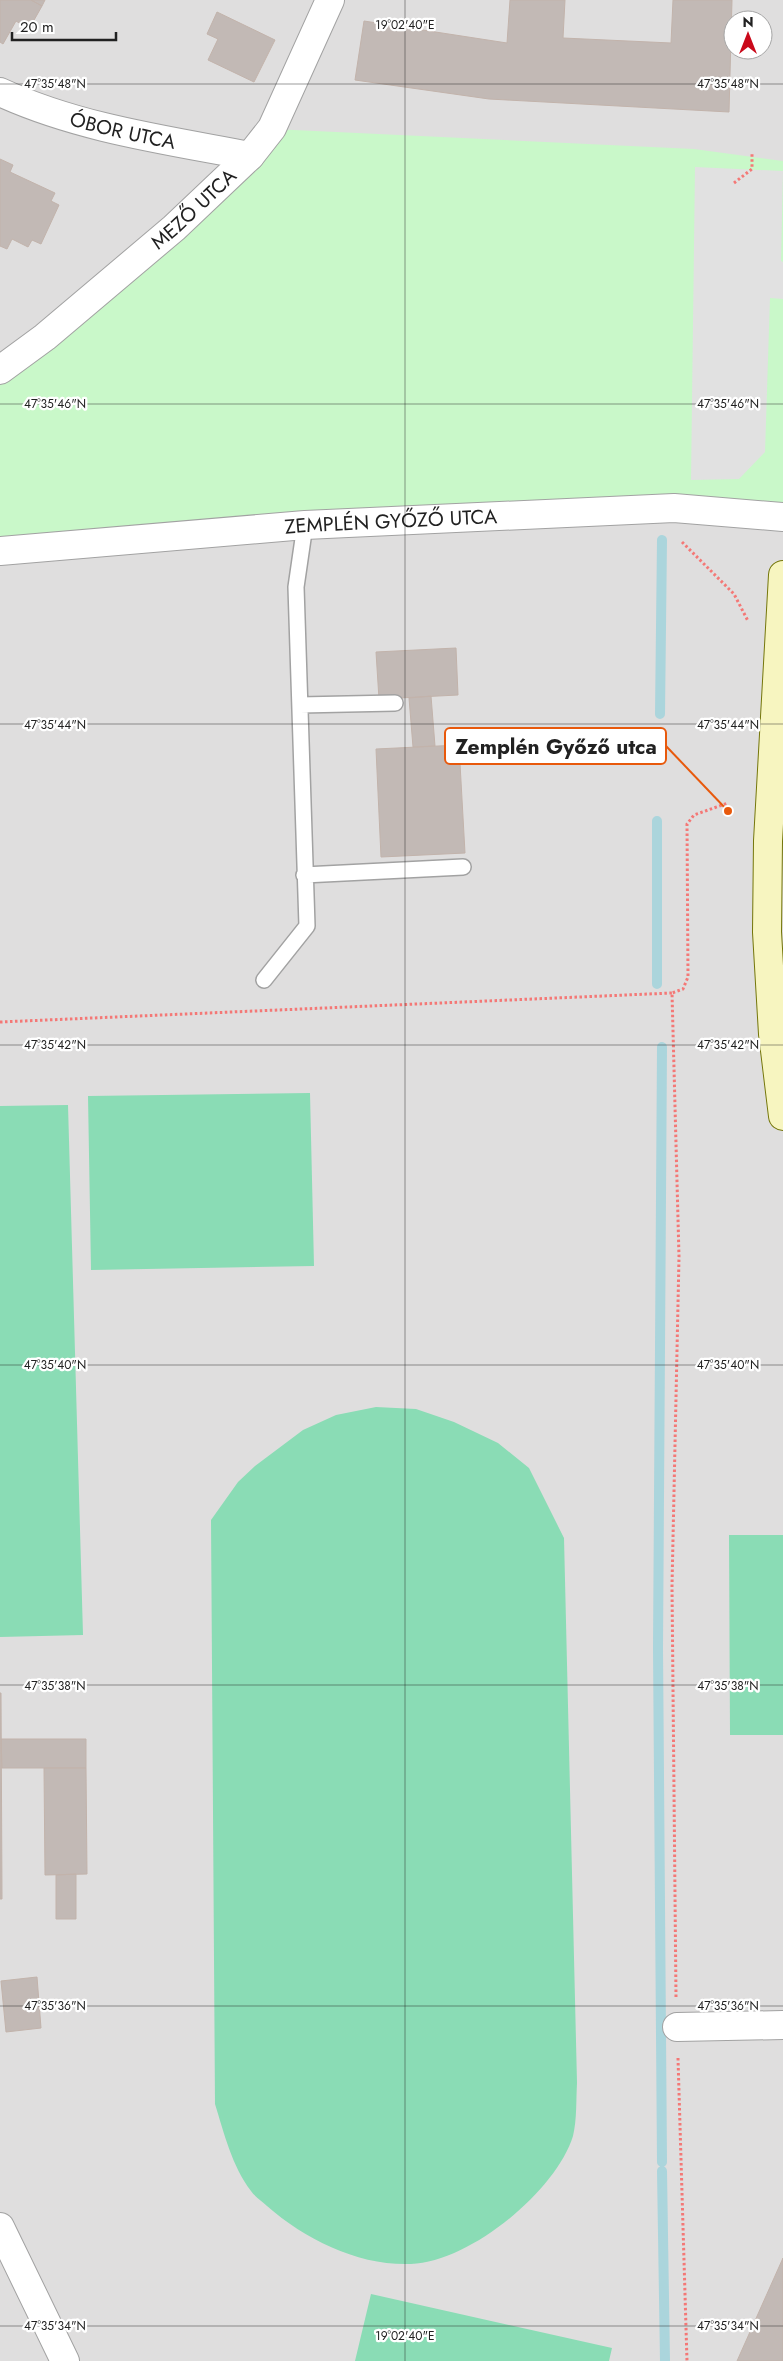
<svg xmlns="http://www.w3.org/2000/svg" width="783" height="2361" font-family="Jost,sans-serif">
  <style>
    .residential { fill: #dfdede; fill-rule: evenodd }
    .park { fill: #c9f8c9 }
    .pitch { fill: #8adcb5 }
    .parking { fill: #e1e1e1 }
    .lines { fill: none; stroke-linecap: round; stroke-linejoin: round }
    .stream { stroke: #abd5dc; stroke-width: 10 }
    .building { fill: #c2b9b5; stroke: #c2b3ab }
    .lane-casing { stroke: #a2a2a2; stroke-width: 18 }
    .street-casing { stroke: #a2a2a2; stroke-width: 30 }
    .secondary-casing { stroke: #74760a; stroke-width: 30 }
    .path { stroke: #f47876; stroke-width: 3; stroke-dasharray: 2.5 2.5; stroke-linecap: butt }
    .lane { stroke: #fff; stroke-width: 15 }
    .street { stroke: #fff; stroke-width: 28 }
    .secondary { stroke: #f7f5c0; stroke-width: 28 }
    .ticks { fill: none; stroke: #212121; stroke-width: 1; stroke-opacity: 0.45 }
    .labels { text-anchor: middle; stroke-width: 4.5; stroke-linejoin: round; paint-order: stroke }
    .street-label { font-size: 20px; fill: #212121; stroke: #fff }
    .ticks-label { font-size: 12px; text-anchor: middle; fill: #212121; stroke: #fff; stroke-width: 4.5; stroke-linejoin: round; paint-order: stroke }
    .leader { fill: none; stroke: #e8590c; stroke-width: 2 }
    .callout-dot { fill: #e8590c; stroke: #fff; stroke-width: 2 }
    .callout { fill: #fff; stroke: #e8590c; stroke-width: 2 }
    .callout-label { font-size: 21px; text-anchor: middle; font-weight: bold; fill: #212121 }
  </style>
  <rect width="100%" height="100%" fill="#f1ede8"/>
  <path class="residential" d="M0 0H783V2361H0ZM733 20H763V50H733Z"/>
  <path class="park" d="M273 129 694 149 783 161V515L0 550V371Z"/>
  <path class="pitch" d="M310 1093 314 1266 91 1270 88 1096Z
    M68 1105 83 1635 0 1637V1106Z
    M376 1407 416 1409 454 1422 498 1443 529 1468 564 1538 577 2083C576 2100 577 2120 573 2136 556 2191 470 2262 411 2264 359 2266 306 2240 267 2206 262 2201 255 2197 251 2191 232 2166 224 2133 215 2104L211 1520 238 1482 255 1466 303 1430 336 1415Z
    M729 1535H783V1735H730Z
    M371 2294 612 2348 609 2361H355Z"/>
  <path class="parking" d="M695 167 783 171 781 261 783 262V299L770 298 765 452 739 479 691 480Z"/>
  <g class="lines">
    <path class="stream" d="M660 714 662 540
      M657 821V984
      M662 2162 658 1648 662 1047
      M662 2171 665 2361"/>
  </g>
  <path class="building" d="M0 0H31L42 6 29 29 16 21 3 44 0 42Z
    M31 0H45L42 6Z
    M510 0H565L563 38 671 43 673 0H732L729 112 489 99 355 80 364 21 507 43Z
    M217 12 275 40 254 82 208 60 218 39 207 34Z
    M0 159 13 165 10 172 55 193 51 201 59 205 41 244 32 240 28 247 12 239 7 249 0 246Z
    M456 648 458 695 379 699 376 652Z
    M431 696 435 746 413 747 409 698Z
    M459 745 465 853 381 857 376 749Z
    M0 1693H1L2 1899H0Z
    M1 1739H86V1768H2Z
    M44 1768H86L87 1874 45 1875Z
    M76 1874V1919H56V1875Z
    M37 1977 41 2028 6 2032 1 1981Z
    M783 2258V2361H737Z"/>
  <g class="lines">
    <defs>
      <path id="lane" d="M300 705 395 703
        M304 875 463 867
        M264 980 307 926 296 587 305 525"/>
      <g id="street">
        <path id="s1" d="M0 92C78 128 166 140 250 156"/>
        <path id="s2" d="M0 370 45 337 174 228 250 156 272 128 330 0"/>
        <path id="s3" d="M0 551 305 525 674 508 783 517"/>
        <path d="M677 2027 783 2025"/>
        <path d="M0 2227 65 2361"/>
      </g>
      <path id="secondary" d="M783 575 768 841 767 932 773 1034 783 1116"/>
    </defs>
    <use href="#lane" class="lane-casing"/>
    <use href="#street" class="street-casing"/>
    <use href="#secondary" class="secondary-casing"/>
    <path class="path" d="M734 183 752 169V152
      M682 542 734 594 748 621
      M0 1022 672 993
      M676 1997 672 1586 679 1257 672 993 683 989 688 977 687 824 694 815 728 803
      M678 2058 687 2361"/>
    <use href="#lane" class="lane"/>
    <use href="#street" class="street"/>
    <use href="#secondary" class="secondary"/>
  </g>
  <path class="ticks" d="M405 0V2361M0 84H783M0 404H783M0 724H783M0 1045H783M0 1365H783M0 1685H783M0 2006H783M0 2326H783"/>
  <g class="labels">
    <g class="street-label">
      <text dy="7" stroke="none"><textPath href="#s1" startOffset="129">ÓBOR UTCA</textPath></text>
      <text dy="7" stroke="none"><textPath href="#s2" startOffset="252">MEZŐ UTCA</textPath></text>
      <text dy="7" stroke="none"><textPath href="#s3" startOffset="392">ZEMPLÉN GYŐZŐ UTCA</textPath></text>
    </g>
  </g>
  <g class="ticks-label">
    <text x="405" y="29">19°02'40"E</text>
    <text x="55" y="88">47°35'48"N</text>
    <text x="728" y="88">47°35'48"N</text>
    <text x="55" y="408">47°35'46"N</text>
    <text x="728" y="408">47°35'46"N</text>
    <text x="55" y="729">47°35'44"N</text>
    <text x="728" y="729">47°35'44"N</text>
    <text x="55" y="1049">47°35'42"N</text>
    <text x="728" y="1049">47°35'42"N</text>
    <text x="55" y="1369">47°35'40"N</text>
    <text x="728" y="1369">47°35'40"N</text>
    <text x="55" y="1690">47°35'38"N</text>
    <text x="728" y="1690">47°35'38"N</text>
    <text x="55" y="2010">47°35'36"N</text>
    <text x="728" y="2010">47°35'36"N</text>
    <text x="55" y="2330">47°35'34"N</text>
    <text x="728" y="2330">47°35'34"N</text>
    <text x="405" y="2340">19°02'40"E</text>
  </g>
  <path class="leader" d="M728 811L666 746"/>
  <circle class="callout-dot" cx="728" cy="811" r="5"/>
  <rect class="callout" x="445" y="728" width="221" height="36" rx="5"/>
  <g class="callout-label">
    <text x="556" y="754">Zemplén Győző utca</text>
  </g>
  <g transform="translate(748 35)"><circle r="24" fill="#ffffff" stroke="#a6a6a6"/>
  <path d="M0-4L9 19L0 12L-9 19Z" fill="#ca091a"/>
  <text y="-8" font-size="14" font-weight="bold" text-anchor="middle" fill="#212121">N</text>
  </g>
  <path d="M12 32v8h104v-8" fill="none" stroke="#212121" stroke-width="2.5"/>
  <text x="20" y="32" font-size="15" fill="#212121" stroke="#ffffff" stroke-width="4" paint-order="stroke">20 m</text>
</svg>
